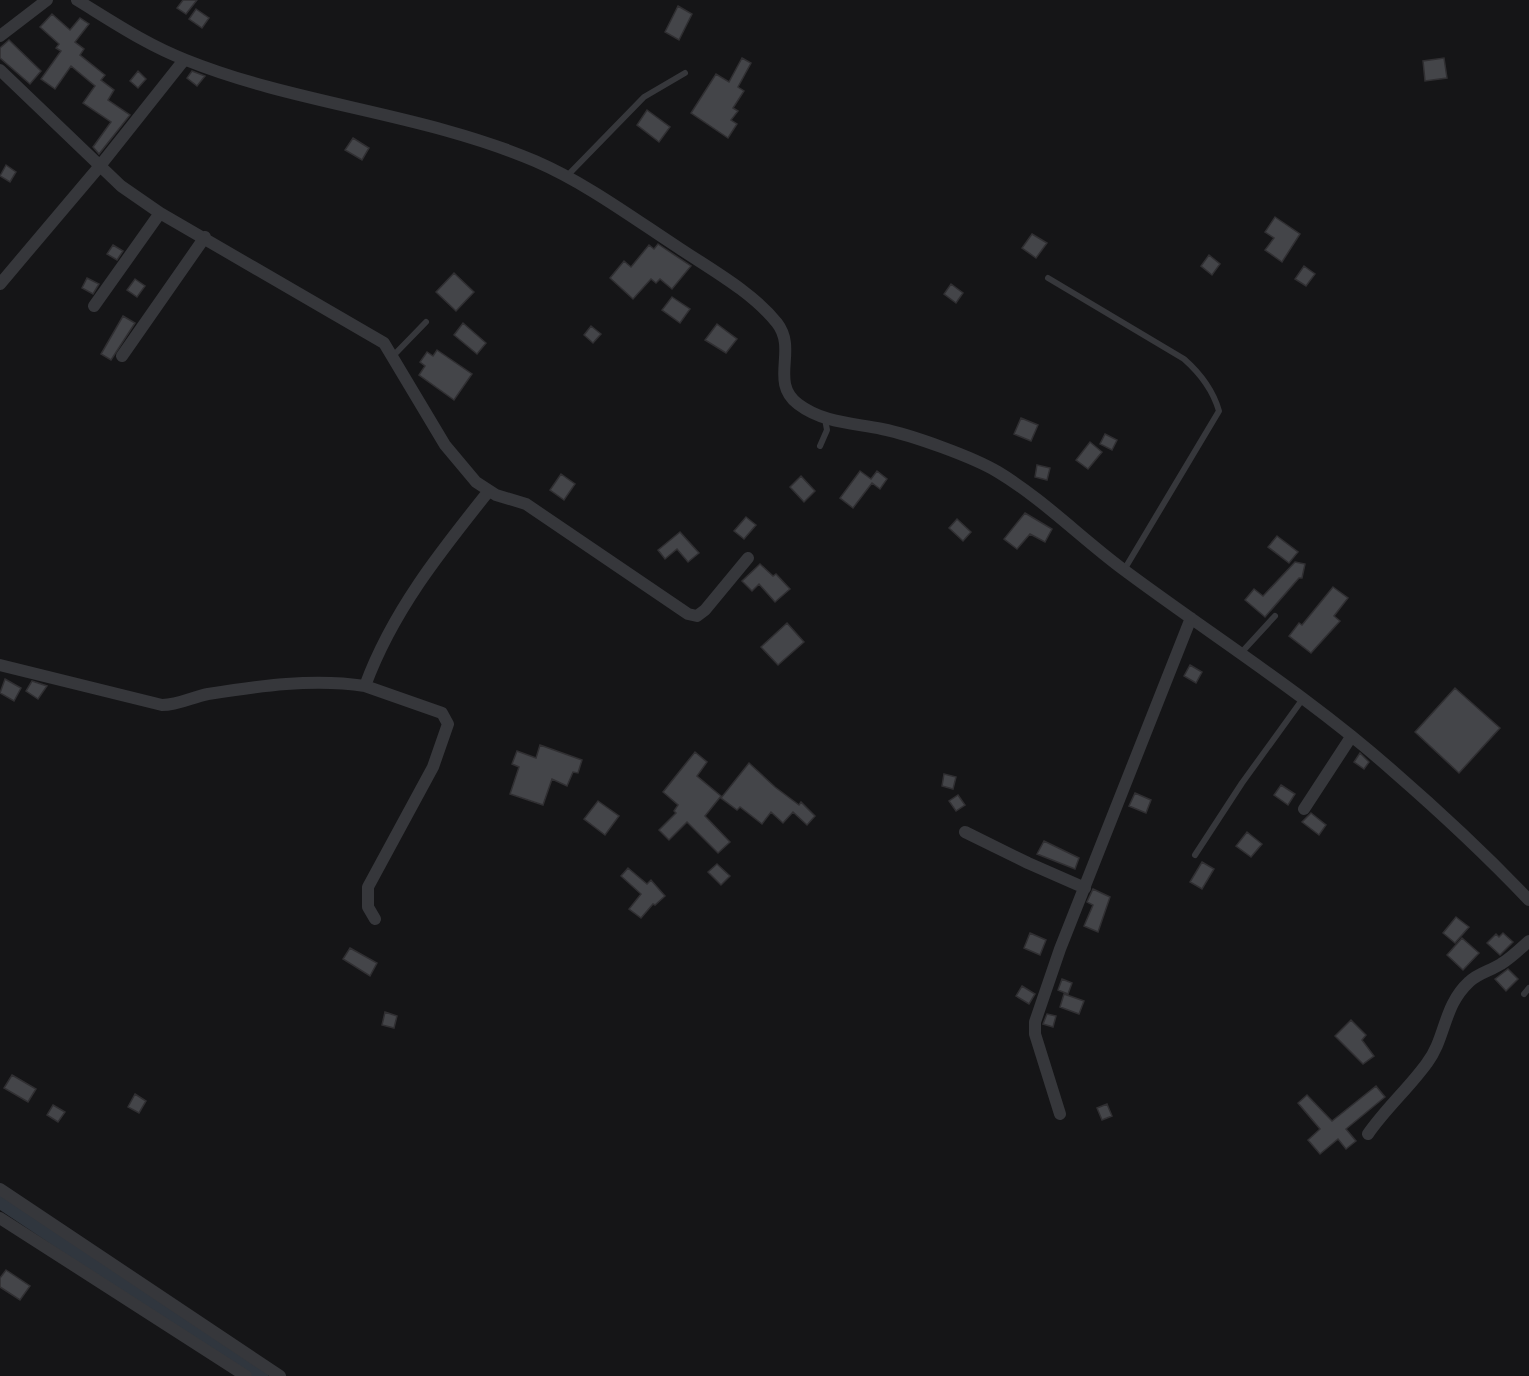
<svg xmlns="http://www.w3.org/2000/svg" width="1529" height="1376" font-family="'DM Sans',sans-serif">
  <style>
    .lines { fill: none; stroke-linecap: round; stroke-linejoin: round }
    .canal { stroke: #30363e; stroke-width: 15 }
    .building { fill: #444549; stroke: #302f32; stroke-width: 1.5 }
    .lane { stroke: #36373b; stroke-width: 6 }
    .street { stroke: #36373b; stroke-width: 12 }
  </style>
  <rect width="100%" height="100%" fill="#151517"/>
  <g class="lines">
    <path class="canal" d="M0 1201 261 1376"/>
  </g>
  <path class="building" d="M183 0H197L186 14 177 8Z
    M678 6 692 14 679 40 665 32Z
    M196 9 209 18 202 28 189 19Z
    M52 14 70 30 80 18 89 24 75 42 84 49 80 55 105 75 101 80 114 90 108 100 130 115 99 154 93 147 111 122 83 103 95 86 71 66 55 89 41 79 61 51 56 48 59 44 40 27Z
    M9 40 41 71 30 84 0 58V48Z
    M742 58 751 63 738 87 744 91 733 108 738 111 731 120 737 124 728 138 691 113 716 74 729 82Z
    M1444 58 1447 78 1425 81 1423 61Z
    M138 71 146 79 138 88 130 81Z
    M192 71 205 76 197 86 187 78Z
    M647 110 670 127 659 142 637 125Z
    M353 138 369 148 362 160 345 150Z
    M6 165 16 172 10 182 0 176Z
    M1275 217 1300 234 1282 262 1265 250 1274 238 1265 232Z
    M1032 234 1047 243 1036 258 1022 248Z
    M658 244 691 266 672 289 660 279 656 283 651 279 633 299 610 278 624 261 631 267 649 245 654 249Z
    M113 245 123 251 117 260 107 254Z
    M1209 255 1220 264 1212 275 1201 266Z
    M1304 266 1315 274 1306 286 1295 279Z
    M454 273 474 292 456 311 436 292Z
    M87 278 99 284 93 294 82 288Z
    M135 279 145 286 137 297 127 290Z
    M951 284 963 293 956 303 944 294Z
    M672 297 690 309 680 323 662 310Z
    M123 316 135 323 111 360 101 354Z
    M463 323 486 343 477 354 454 335Z
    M717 324 737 339 726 353 705 340Z
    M591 326 601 334 593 343 584 335Z
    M437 350 472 374 454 400 419 375 425 366 420 362 427 352 433 356Z
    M1021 418 1038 425 1031 441 1014 434Z
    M1105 434 1117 440 1112 450 1100 444Z
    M1090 442 1102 452 1088 469 1076 460Z
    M1037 465 1050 468 1047 480 1035 477Z
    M860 471 871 479 877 471 887 479 880 489 872 483 853 508 840 498Z
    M561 474 575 484 564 500 550 490Z
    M801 476 815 491 804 502 790 487Z
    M1025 513 1052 529 1045 542 1030 534 1017 549 1004 539Z
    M746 517 756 525 744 539 734 531Z
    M957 519 971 532 963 541 949 528Z
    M680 532 699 553 688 562 677 549 665 559 658 550Z
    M1277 536 1298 552 1289 563 1268 547Z
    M1295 562 1305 564 1302 578H1299L1265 617 1245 600 1254 589 1263 596Z
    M760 564 773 576 776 574 790 589 775 602 759 584 752 591 742 581Z
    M1333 587 1348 598 1334 616 1340 621 1311 653 1289 636 1299 623 1302 625Z
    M787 623 804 642 778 665 761 647Z
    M1190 665 1202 672 1196 683 1184 676Z
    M5 679 21 688 14 701 0 693Z
    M32 681 47 686 38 699 26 691Z
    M1455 688 1500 728 1459 773 1415 732Z
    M540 745 582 760 578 773 573 772 567 786 552 779 543 805 510 794 519 767 512 764 517 751 536 758Z
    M695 752 707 762 697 776 721 796 705 816 730 842 718 853 687 822 669 840 659 830 676 813 674 811 678 805 663 792Z
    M1360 753 1369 762 1364 769 1354 762Z
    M749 763 775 787 799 805 801 802 815 816 807 825 793 812 783 823 771 812 762 824 740 807 737 810 721 798Z
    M944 774 956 777 953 789 942 786Z
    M1281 785 1295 794 1288 805 1274 795Z
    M1135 793 1151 800 1146 813 1129 806Z
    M958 795 965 805 956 811 949 801Z
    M598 801 619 816 605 835 584 819Z
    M1311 813 1326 825 1319 835 1302 822Z
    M1247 832 1262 844 1251 857 1236 846Z
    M1044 841 1079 858 1075 869 1037 854Z
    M1202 862 1214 869 1202 889 1190 882Z
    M717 864 730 876 721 885 708 872Z
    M628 868 647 884 651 880 665 896 655 905 653 904 641 918 629 909 641 894 621 876Z
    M1093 889 1110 897 1098 932 1084 926 1093 905 1087 902Z
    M1456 917 1469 927 1455 943 1443 933Z
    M1030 933 1046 940 1040 955 1024 948Z
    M1503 933 1513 942 1500 955 1487 943 1496 934 1499 937Z
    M1462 938 1479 953 1463 970 1447 955Z
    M350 948 377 963 370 976 343 959Z
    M1508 969 1518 979 1506 991 1495 979Z
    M1062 979 1072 983 1068 994 1058 990Z
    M1022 986 1035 994 1029 1004 1016 996Z
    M1064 994 1084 1001 1079 1014 1060 1007Z
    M385 1012 397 1016 394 1028 382 1025Z
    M1047 1014 1056 1016 1053 1027 1043 1024Z
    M1351 1020 1366 1035 1362 1040 1374 1056 1363 1064 1335 1036Z
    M12 1075 36 1089 28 1102 4 1088Z
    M1376 1086 1385 1097 1346 1129 1356 1141 1346 1149 1338 1139 1320 1154 1308 1140 1320 1129 1298 1103 1307 1095 1332 1121Z
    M135 1094 146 1101 139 1113 128 1107Z
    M1107 1104 1112 1116 1102 1120 1097 1108Z
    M53 1105 65 1112 58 1122 47 1115Z
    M6 1270 30 1286 20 1300 0 1287V1278Z"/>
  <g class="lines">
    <path class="lane" d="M567 176 644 97 685 73
      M1048 278 1184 359C1201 374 1213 390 1219 411L1124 570
      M393 356 426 322
      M820 446 827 430 825 419
      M1241 653 1275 616
      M1195 855 1242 783 1302 700
      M1524 994 1529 988"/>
    <path class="street" d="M77 0C113 22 147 45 186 60 298 105 423 113 535 161 586 183 633 218 679 248 712 270 752 292 777 323 798 350 769 382 798 404 823 423 853 423 882 429 912 435 973 457 998 472 1043 499 1082 539 1124 570 1214 637 1310 697 1394 772 1440 812 1487 856 1529 900
      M0 36 47 0
      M0 70 121 186 160 213 384 343 445 445 476 482 496 495 526 504 688 614 697 616 705 610 748 558
      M0 284 99 167 184 60
      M94 306 160 213
      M122 356 205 237
      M0 665 162 705C179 705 192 697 208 694 259 686 313 678 365 686
      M1304 809 1351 737
      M965 832 1028 863 1085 888
      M375 919 368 907V887L433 767 448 724 442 713 365 686C392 612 440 552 488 492
      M1060 1114 1035 1034V1022L1060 949 1191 618
      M1368 1134C1386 1108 1409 1088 1427 1063 1446 1038 1443 1006 1469 982 1478 973 1490 971 1501 964 1511 958 1520 949 1529 941
      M0 1189 280 1376
      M0 1218 246 1376"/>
  </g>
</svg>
